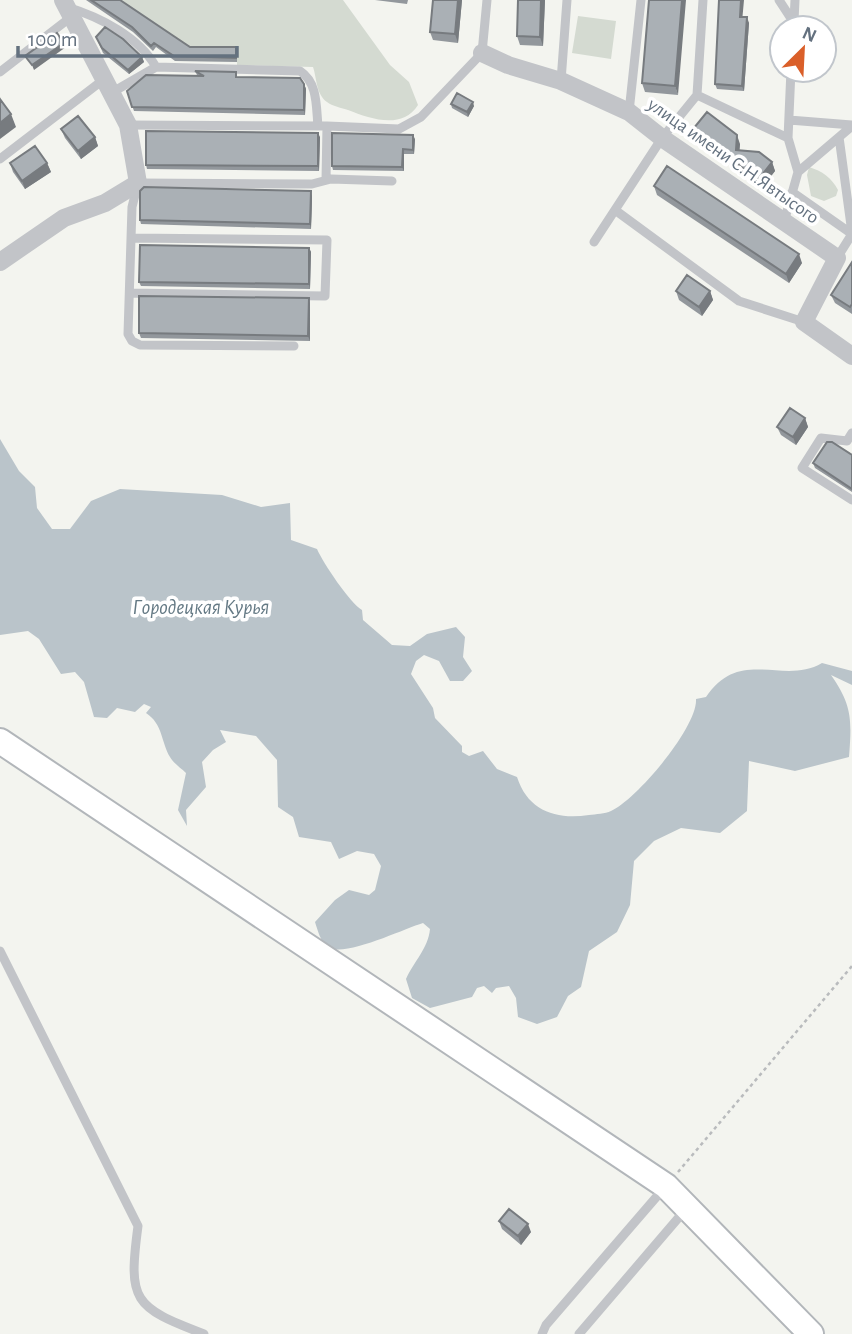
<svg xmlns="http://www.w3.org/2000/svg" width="852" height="1334" font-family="'Alegreya Sans',sans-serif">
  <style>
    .green { fill: #d4dad1 }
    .water { fill: #bac4ca }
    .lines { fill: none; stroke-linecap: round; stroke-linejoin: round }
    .secondary-casing { stroke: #b2b6ba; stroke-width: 28 }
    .path { stroke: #b9bbbd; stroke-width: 2.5; stroke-dasharray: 3.5 3.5; stroke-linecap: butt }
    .service { stroke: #c2c4c8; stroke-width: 9 }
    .minor { stroke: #c2c4c8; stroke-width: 18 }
    .secondary { stroke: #fff; stroke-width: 24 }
    .wall { fill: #92979c }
    .shaded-wall { fill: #777b7f }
    .building { fill: #aab0b5; stroke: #777b7f; stroke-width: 2 }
    .labels { text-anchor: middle; stroke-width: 7; stroke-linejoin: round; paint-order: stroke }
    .street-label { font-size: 19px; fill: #64717f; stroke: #fff }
    .water-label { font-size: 21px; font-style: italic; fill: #647984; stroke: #fff }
  </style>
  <rect width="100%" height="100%" fill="#f3f4ef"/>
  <path class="green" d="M115 0H343L390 65 409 82 418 105C402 130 371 119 348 110 342 108 332 106 327 102 316 94 317 79 313 67L237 65V52H191Z
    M578 16 616 21 611 59 572 53Z
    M809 167C822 171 832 178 838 190L836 196 824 201 811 196 807 175Z"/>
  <path class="water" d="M0 439 19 471 35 487 37 508 52 529H70L91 501 120 489 222 495 261 507 290 503 291 540 317 549C323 563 350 603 362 610L363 620 392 645 410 646 427 634 456 627 465 637 463 657 472 671 463 681H450L439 661 424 655 416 661 411 674 433 708 435 718 462 746V752L469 756 483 751 497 769 517 777C528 811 556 820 589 815 596 814 605 814 611 811 636 800 698 727 696 699L706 697C740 646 783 686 822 663L852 671V685L831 675C852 705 852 719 849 757L795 771 749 761 747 811 720 833 681 828 654 841 634 861 630 905 617 932 589 951 581 987 568 996 557 1017 537 1024 518 1017 516 998 509 986 496 988 492 993 484 986 477 988 472 997 430 1008 412 998 406 979C414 961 428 949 430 929L423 923C403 929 344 958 328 947 320 941 318 931 315 922L335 900 349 890 369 895 375 890 381 866 374 854 357 851 339 859 331 842 299 837 293 817 278 807 277 760 256 736 220 730 226 742 213 750 202 762 206 787 186 810 187 826 178 810 186 773C181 768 173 763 170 757 161 742 163 724 146 713L151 707 144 704 135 712 117 708 107 718 94 717 84 682 75 672 61 674 39 639 28 631 0 635Z"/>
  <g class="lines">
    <defs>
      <path id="secondary" d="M0 741 666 1186 811 1334"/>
    </defs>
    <use href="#secondary" class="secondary-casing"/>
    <path class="path" d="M678 1172 852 966"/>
    <path class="service" d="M779 0 794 23 793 28
      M67 7C100 17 139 37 156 67
      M794 21 795 0
      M0 72 71 17
      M561 81 567 0
      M111 93 156 67 300 71C318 83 316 106 318 126
      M697 95 788 138
      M629 112 641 0
      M789 120 852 125
      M128 125 327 126 326 180
      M327 126 399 129 421 117 482 53 487 0
      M839 137 852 233
      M0 159 103 80
      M798 172 852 126
      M792 192 852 234
      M615 210 739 301 804 322
      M784 222 798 172 788 138 791 70
      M594 242 662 138 697 95 703 0
      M837 258 852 234
      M130 293 325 296 327 240 131 238
      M294 346 140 345 132 341 128 334 132 207 138 183 312 184 331 179 392 181
      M852 433 847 441 821 438 802 468 852 500
      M0 951 138 1226C128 1301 133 1307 204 1334
      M542 1334 546 1325 665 1187
      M579 1334 686 1209"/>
    <path class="minor" d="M482 53 508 65 561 81 629 112 662 138 837 258 804 322 852 356
      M0 262 64 218 105 203 138 183 128 125 63 0"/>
    <use href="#secondary" class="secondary"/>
  </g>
  <path class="wall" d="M86 0H120L190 47H236L237 52V62L175 61 156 47 153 51 133 32Z
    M375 0H408L407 4Z
    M433 0H462L458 43 433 40 430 32Z
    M518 0H545L543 46 520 45 517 36Z
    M649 0 678 95 645 92 642 83Z
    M743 17 749 23 744 91 717 89 715 84Z
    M96 37 142 57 144 62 129 74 103 53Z
    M195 71 237 77 304 84 306 89 305 115 134 111 127 91 199 76 197 75Z
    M451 104 474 106 468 117 452 108Z
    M61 129 95 137 98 146 81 159 65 138Z
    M693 129 740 144 739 150 772 162 775 171 761 189 696 138Z
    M320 137 319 171 147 169 146 165Z
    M415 139 414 154H404V171L333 170 332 166Z
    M10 163H47L51 172 25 189 13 172Z
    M654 186 802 263 789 283 657 195Z
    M312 196 311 229 141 224 140 220Z
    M309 248 311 252 310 289 141 286 139 282Z
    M852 262V314L835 303 831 295Z
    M676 291H710L713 300 702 316 679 300Z
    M310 303V341L141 338 139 333Z
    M805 418 808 427 796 445 781 435 777 427Z
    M852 455V492L815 468 813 463Z
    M499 1221 531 1232 521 1245 502 1229Z"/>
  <path class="shaded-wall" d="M458 0H462L458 43 455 34Z
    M541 0H545L543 46 540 37Z
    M682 0H686L678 95 675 86Z
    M741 0H744L742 22 740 17Z
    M747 17 749 23 744 91 742 86Z
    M64 43 66 47 34 70 32 65Z
    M142 57 144 62 129 74 128 70Z
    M304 84 306 89 305 115 304 110Z
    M473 102 474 106 468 117 467 112Z
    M11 114 16 127 0 139V123Z
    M318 133 320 137 319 171 318 166Z
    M413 135 415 139 414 154 413 150Z
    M737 135 740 144 739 158 736 150Z
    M95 137 98 146 81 159 78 151Z
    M403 149 404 154V171L402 167Z
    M772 162 775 171 761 189 758 180Z
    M47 163 51 172 25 189 22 181Z
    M311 191 312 196 311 229 310 224Z
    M309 248 311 252 310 289 309 284Z
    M799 254 802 263 789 283 786 274Z
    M710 291 713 300 702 316 699 307Z
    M309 298 310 303V341L308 336Z
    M805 418 808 427 796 445 793 437Z
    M528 1224 531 1232 521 1245 518 1236Z"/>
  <path class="building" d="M91 0H120L190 47H236V58L174 56 154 43 151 46 132 27Z
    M433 0H458L455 34 430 32Z
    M518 0H541L540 37 517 36Z
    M649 0H682L675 86 642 83Z
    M719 0H741L740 17H747L742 86 715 84Z
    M105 27 123 39 142 57 128 70 102 48 96 37Z
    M57 33 64 43 32 65 25 56Z
    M195 71 236 72V77L300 78 304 84V110L132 107 127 91 146 75 204 76Z
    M457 93 473 102 467 112 451 104Z
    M0 99 11 114 0 123Z
    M707 112 737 135 736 150 759 152 772 162 758 180 693 129Z
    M78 116 95 137 78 151 61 129Z
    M146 131 318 133V166L146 165Z
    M332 133 413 135V150L403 149 402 167 332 166Z
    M35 146 47 163 22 181 10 163Z
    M667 166 799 254 786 274 654 186Z
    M144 187 311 191 310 224 140 220V191Z
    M140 245 309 248V284L139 282Z
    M852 262V304L850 307 831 295Z
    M687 275 710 291 699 307 676 291Z
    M139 296 309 298 308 336 139 333Z
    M790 408 805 418 793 437 777 427Z
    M827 442H832L852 455V489L813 463Z
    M509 1209 528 1224 518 1236 499 1221Z"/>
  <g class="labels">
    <g class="street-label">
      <text transform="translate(734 160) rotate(35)" y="7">улица имени С.Н.Явтысого</text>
    </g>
    <g class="water-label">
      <text x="201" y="614">Городецкая Курья</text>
    </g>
  </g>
  <g transform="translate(803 49) rotate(24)"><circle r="33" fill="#ffffff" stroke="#c1c6cc" stroke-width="2"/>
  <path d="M0-5L12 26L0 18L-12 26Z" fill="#da5f29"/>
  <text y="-10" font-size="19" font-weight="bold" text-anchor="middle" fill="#64717f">N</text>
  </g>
  <path d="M18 46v10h219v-10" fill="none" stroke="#64717f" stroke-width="3.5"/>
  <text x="28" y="46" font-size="21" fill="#64717f" stroke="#ffffff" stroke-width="5" paint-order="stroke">100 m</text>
</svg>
